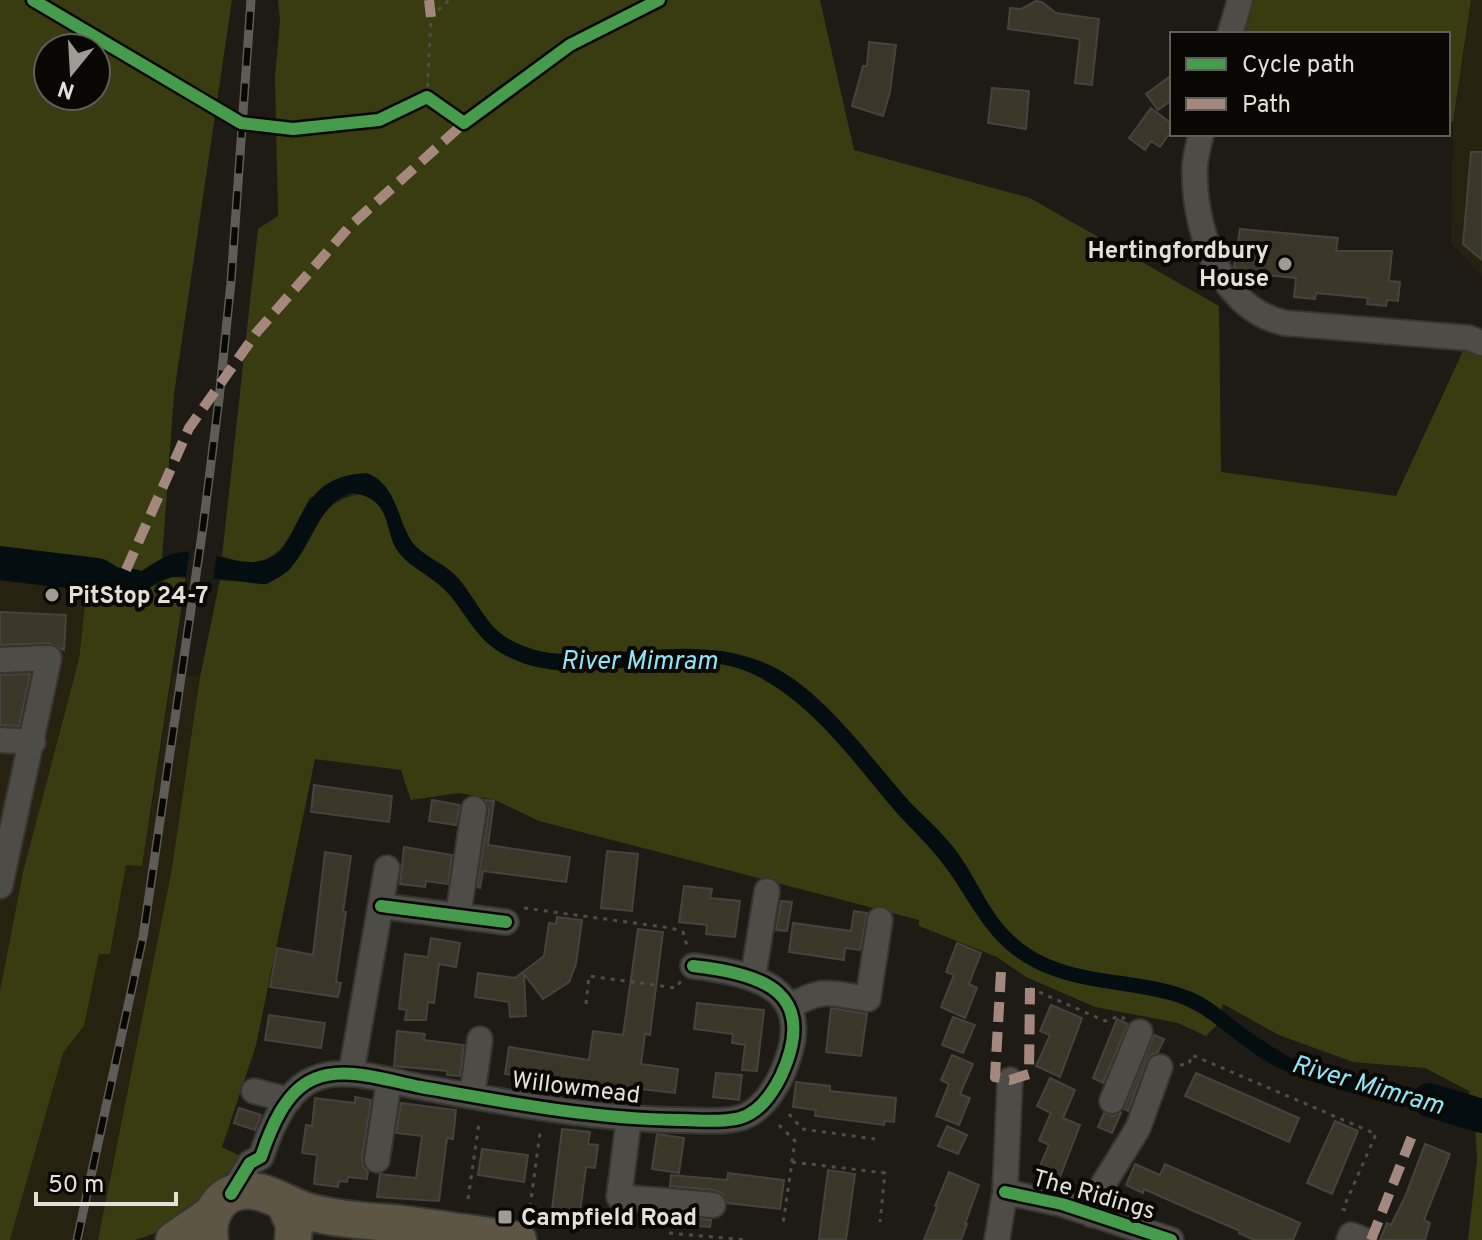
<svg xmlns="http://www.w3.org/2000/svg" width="1482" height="1240" font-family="Overpass,sans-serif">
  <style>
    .built { fill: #272110 }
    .green { fill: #393c10; fill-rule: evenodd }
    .water { fill: #040e10 }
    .pier { fill: #1d1b14 }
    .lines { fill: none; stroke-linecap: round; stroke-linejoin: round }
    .river { stroke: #040e10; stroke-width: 34 }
    .building { fill: #3a3729; stroke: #45433e; stroke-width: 2 }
    .minor-casing { stroke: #373530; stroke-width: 28 }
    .highway-casing { stroke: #373530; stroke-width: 40 }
    .path { stroke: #4e4d49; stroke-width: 3; stroke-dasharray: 4 6; stroke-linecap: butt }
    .minor { stroke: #4e4c46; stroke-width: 24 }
    .highway { stroke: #5e5644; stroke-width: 36 }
    .rail-casing { stroke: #5e5c57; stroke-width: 9 }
    .rail { stroke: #090704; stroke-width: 6; stroke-dasharray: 18; stroke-linecap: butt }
    .quiet { stroke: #a5887d; stroke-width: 10; stroke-dasharray: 20 10; stroke-linecap: butt }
    .cycleway-casing { stroke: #090704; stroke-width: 17 }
    .cycleway { stroke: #469c4c; stroke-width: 12 }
    .poi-dot { fill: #9d9b93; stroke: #090704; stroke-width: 3 }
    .labels { text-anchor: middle; stroke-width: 8; stroke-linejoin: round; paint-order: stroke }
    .poi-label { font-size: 24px; font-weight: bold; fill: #e2e0d7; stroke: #090704; text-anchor: start }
    .street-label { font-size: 24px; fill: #e2e0d7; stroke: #090704 }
    .water-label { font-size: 26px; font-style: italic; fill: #8ee5f6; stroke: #090704 }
  </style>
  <rect width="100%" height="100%" fill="#1d1b14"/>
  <path class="built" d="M1471 0H1482V276L1451 243 1453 122Z
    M0 567 87 586 79 659 23 872 0 991Z
    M173 673 200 677 194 732 172 868 98 1240H10L63 1053 84 1026 99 954H110L126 864 142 866Z"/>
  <path class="green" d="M0 0H232L174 394 162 560C130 578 126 584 94 560L17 570 0 565ZM48 48H96V96H48Z
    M278 0H820L854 150 1030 198 1219 306 1221 472 1396 496 1469 338 1482 343V1240H1468L1477 1160 1475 1124 1469 1091 1425 1068 1353 1062 1279 1035 1223 1004 1216 1026 1206 1036 1178 1023 1095 1007 1026 977 997 957 919 926V920L539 821 495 800 459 793 411 800 401 770 315 759 256 1045 222 1147 242 1157C212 1189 180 1229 135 1240 124 1240 110 1240 98 1240L172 868 200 677 220 580 267 584C277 575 293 566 301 554 320 526 321 499 362 494L310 497C288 539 279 577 222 556L258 229 278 216 275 77 280 21Z
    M1241 0H1471L1453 122H1448V34H1231Z
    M172 577 186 578 142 866 126 865 110 954H99L84 1026 63 1053 10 1240H0V991L23 872 79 659 87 586 130 597Z"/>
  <path class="water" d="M367 473C397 485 397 519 412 542 422 555 443 563 455 575 475 595 484 625 509 639 540 657 570 655 603 653 665 650 725 639 781 671 828 698 872 759 908 800 923 816 940 830 954 848 976 876 988 913 1015 937 1066 983 1134 968 1192 992 1211 1000 1226 1014 1242 1026 1260 1040 1279 1051 1298 1062L1471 1103 1475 1124C1456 1119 1437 1112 1418 1107 1378 1097 1335 1092 1296 1075 1283 1070 1269 1064 1258 1056 1230 1038 1206 1011 1173 1001 1116 985 1054 991 1006 949 981 927 966 895 946 868 931 847 912 830 895 811 854 763 815 706 757 676 678 636 583 700 501 653 475 638 465 611 445 590 431 576 411 568 399 553 385 536 392 508 367 497 327 477 309 552 288 571 284 574 272 582 266 584 260 585 248 582 241 581 220 580 195 575 174 577 157 578 143 596 128 596 115 596 99 589 87 586L94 560C106 569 118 577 133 576 146 569 162 556 176 553 213 545 243 576 277 554 284 549 287 541 291 534 311 496 320 476 367 473Z"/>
  <path class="pier" d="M190 548 217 551 213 583 185 582Z"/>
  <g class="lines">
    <path class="river" d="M0 563 98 575 112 584 133 586
      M1429 1100 1482 1116"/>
  </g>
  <path class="building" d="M1036 1 1042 2 1056 13 1099 19 1092 85 1075 83 1080 39 1008 29 1010 8 1021 9Z
    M869 42 896 45 890 92 883 116 852 106 863 66H867Z
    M1172 75V100L1158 110 1146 94Z
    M992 88 1029 91 1026 129 988 123Z
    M1151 108 1172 124V130L1160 147 1151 141 1145 150 1129 138Z
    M1471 152H1482V260L1463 244Z
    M1240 229 1338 238 1336 251H1392L1389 281 1400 282 1398 301 1387 300 1386 306 1367 304 1368 298 1316 293 1315 299 1294 297 1296 278 1253 274 1252 281 1244 280 1234 266Z
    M0 612 66 615 64 650 48 643 0 645Z
    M30 674 19 726 0 725V675Z
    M314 785 392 796 389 822 311 812Z
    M432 800 460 805 456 825 429 821Z
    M485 800 494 801 488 845 570 857 566 882 483 871 480 888 477 887 489 811Z
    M404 847 452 855 448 884 426 881 425 887 400 884Z
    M607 851 638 854 632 911 601 908Z
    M325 852 351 856 343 912H346L336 982 341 983 338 997 270 987 277 948 313 955Z
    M684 886 712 889 710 898 740 901 735 937 706 934 707 925 679 922Z
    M781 901 792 902 787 931 776 930Z
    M854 911 867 913 860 950 845 948 844 960 789 952 793 923 851 931Z
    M557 917 582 920 576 964 569 982 543 999 524 974 526 1016 510 1017 509 1002 475 997 478 973 515 978 544 956 549 923 556 924Z
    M638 929 663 932 650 1035 645 1034 641 1064 678 1069 675 1093 505 1074 509 1047 589 1060 593 1031 623 1035Z
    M431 938 460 943 456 967 439 964 434 1003 428 1002 426 1020H405L407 1010 399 1009 405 954 428 957Z
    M957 943 981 953 969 984 977 988 965 1018 941 1007 954 975 946 972Z
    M697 1003 764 1010 757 1071 742 1070 745 1045 732 1043 733 1034 694 1029Z
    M1051 1005 1082 1018 1060 1077 1036 1066 1050 1035 1040 1031Z
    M831 1008 867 1014 861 1056 826 1052Z
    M269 1015 325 1023 321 1048 265 1040Z
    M953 1017 975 1025 963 1053 942 1045Z
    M1117 1019 1128 1024 1103 1083 1093 1078Z
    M397 1031 425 1034 424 1040 464 1045 460 1076 447 1075 448 1071 394 1066Z
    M1154 1035 1164 1039 1158 1052 1151 1055 1146 1062 1128 1111 1124 1109Z
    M952 1055 973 1064 960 1094 970 1098 959 1125 936 1116 949 1084 941 1080Z
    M716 1073 742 1075 739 1100 713 1097Z
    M1196 1073 1299 1118 1289 1142 1185 1096Z
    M1050 1078 1075 1090 1063 1118 1080 1125 1058 1182 1037 1173 1049 1145 1039 1140 1051 1113 1037 1106Z
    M796 1082 830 1086V1091L896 1098 894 1122 885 1121 884 1125 815 1116 816 1110 793 1107Z
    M355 1097 371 1100 362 1158 363 1166 368 1172 367 1179 348 1177 347 1182 339 1181 338 1187 314 1184 317 1155 302 1153 306 1125 312 1126 315 1098 355 1103Z
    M401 1103 456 1110 453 1139 447 1138 439 1201 377 1197 380 1174 416 1178 422 1136 396 1133Z
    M239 1108 261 1115 255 1130 234 1123Z
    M1104 1113 1113 1116 1121 1113 1112 1133 1098 1127Z
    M1335 1121 1358 1131 1332 1194 1307 1183Z
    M947 1126 967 1135 958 1154 938 1146Z
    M562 1129 590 1132 588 1144 598 1145 595 1168 586 1167 580 1212 552 1209Z
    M657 1134 684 1138 679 1173 652 1169Z
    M1425 1144 1450 1154 1424 1220 1430 1223 1425 1240H1380L1387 1223 1391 1225 1405 1197Z
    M482 1149 528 1155 524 1182 478 1175Z
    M1135 1164 1160 1175 1165 1164 1300 1223 1293 1240H1254L1239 1233 1240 1231 1180 1205 1144 1189 1143 1193 1126 1185Z
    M828 1170 855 1174 846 1240 819 1239Z
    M949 1172 979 1185 965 1224H967L961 1240H924L937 1207 935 1206Z
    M728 1173 784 1180 780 1209 727 1203 722 1193 714 1190 670 1186 671 1175 727 1180Z
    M667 1216 711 1220 710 1227 667 1224Z"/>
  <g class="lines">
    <defs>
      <path id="minor" d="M1230 34 1240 0
        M1201 134C1199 144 1196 154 1195 164 1192 225 1219 309 1285 323L1469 338 1482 343
        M0 660 49 658 0 886
        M0 740 33 742
        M381 906 506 922
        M458 916 474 809
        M753 977 767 891
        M790 1007C823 986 832 994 868 999L880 920
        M351 1074 387 868
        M254 1091 289 1100
        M472 1096 480 1039
        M1112 1101 1140 1032
        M629 1118 619 1197 713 1205
        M377 1160 389 1081
        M1005 1192 1062 1204 1171 1240
        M231 1194 250 1163 261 1157C270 1130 285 1091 314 1079 345 1065 388 1081 421 1087 505 1102 593 1119 679 1120 699 1120 721 1123 740 1118 760 1112 772 1094 781 1076 819 993 765 974 693 966
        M1092 1215 1104 1183 1138 1128 1160 1067
        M997 1240 1005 1192 1010 1080
        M1349 1240 1351 1235 1364 1240"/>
      <path id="highway" d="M285 1204 294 1225 293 1240
        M174 1240 212 1214
        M210 1240C207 1222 214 1202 231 1194 256 1182 284 1204 306 1211 337 1220 372 1221 403 1224 442 1229 480 1235 518 1240"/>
    </defs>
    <use href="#minor" class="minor-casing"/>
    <use href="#highway" class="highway-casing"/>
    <path class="path" d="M427 97 431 17 449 0
      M524 908 671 928 683 932 687 946
      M1030 988 1105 1021 1120 1016 1125 1019
      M586 1004 589 976 676 988 681 981
      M1180 1065 1189 1064 1192 1055 1376 1134 1343 1209 1351 1213
      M789 1114 802 1129 875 1139
      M779 1125 795 1141 783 1224
      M792 1162 885 1173 880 1222
      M468 1199 479 1123
      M530 1207 540 1133
      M669 1233 747 1240"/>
    <use href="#minor" class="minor"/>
    <use href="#highway" class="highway"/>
    <defs>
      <path id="rail" d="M77 1240 143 937 203 527 219 399 231 282 251 0"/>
    </defs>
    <use href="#rail" class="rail-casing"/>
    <use href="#rail" class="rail"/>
    <path class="quiet" d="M429 0 431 17
      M126 570 189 428 257 332 350 226 464 123 461 121
      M1001 972 995 1077 1010 1080 1029 1074 1030 988
      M1371 1240 1414 1131"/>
    <defs>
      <path id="cycleway" d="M33 0 241 123 293 129 379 120 427 97 464 123 570 45 659 0
        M381 906 506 922
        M1005 1192 1062 1204 1171 1240
        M231 1194 250 1163 261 1157C270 1130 285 1091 314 1079 345 1065 388 1081 421 1087 505 1102 593 1119 679 1120 699 1120 721 1123 740 1118 760 1112 772 1094 781 1076 819 993 765 974 693 966"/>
    </defs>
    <use href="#cycleway" class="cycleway-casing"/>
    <use href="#cycleway" class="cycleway"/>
  </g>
  <g class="poi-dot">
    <circle cx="1285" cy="264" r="8"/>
    <circle cx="52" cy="595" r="8"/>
    <rect x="497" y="1209" width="16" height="16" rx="4"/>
  </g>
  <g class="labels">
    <g class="poi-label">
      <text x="1269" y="258" text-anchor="end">Hertingfordbury<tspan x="1269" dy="28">House</tspan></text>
      <text x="68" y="603">PitStop 24-7</text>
      <text x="521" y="1225">Campfield Road</text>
    </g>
    <g class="street-label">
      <text transform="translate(576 1087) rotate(7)" y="8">Willowmead</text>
      <text transform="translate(1094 1194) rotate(16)" y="8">The Ridings</text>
    </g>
    <g class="water-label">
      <text x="639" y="669">River Mimram</text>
      <text transform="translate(1368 1084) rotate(16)" y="9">River Mimram</text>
    </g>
  </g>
  <rect x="1170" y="32" width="280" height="104" fill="#090704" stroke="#605e58" stroke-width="2"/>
  <rect x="1186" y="58" width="40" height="12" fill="#469c4c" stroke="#605e58" stroke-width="2"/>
  <text x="1242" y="72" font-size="24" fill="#e2e0d7">Cycle path</text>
  <rect x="1186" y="98" width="40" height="12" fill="#a5887d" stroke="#605e58" stroke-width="2"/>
  <text x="1242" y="112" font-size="24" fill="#e2e0d7">Path</text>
  <g transform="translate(72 72) rotate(198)"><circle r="38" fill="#090704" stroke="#605e58" stroke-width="2"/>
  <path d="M0-6L14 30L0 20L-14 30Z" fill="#9d9b93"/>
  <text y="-12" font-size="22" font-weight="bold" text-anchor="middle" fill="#e2e0d7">N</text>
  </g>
  <path d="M36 1192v12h140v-12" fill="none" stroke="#e2e0d7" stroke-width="4"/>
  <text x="48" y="1192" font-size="24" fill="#e2e0d7" stroke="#090704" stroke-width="6" paint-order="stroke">50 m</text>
</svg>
